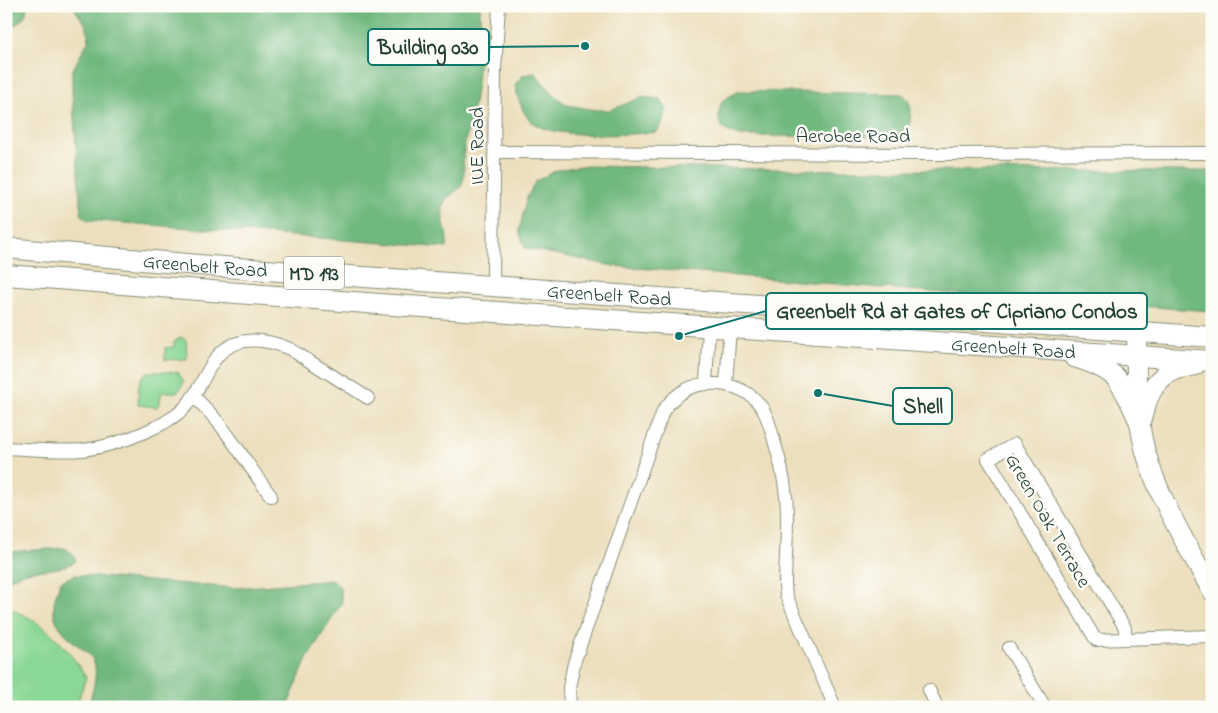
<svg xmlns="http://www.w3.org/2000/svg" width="1218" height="713" font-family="'Indie Flower',sans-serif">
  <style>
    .green { fill: #8bd795; stroke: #558a64 }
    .forest { fill: #70b87e; stroke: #487a59 }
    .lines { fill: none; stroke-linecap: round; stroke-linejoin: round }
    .street-casing { stroke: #868e78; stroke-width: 14 }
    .secondary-casing { stroke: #868e78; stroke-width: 21 }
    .primary-casing { stroke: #868e78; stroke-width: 22 }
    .street { stroke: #fff; stroke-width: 12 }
    .secondary { stroke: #fff; stroke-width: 19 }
    .primary { stroke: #fff; stroke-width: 20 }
    .labels { text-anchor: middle; stroke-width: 5; stroke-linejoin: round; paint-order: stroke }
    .shield { fill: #fdfcf7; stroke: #62766e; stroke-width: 1 }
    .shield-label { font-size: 19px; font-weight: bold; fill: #1f3d34 }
    .street-label { font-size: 20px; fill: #1f3d34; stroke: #fdfcf7 }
    .leader { fill: none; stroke: #0f766e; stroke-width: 2 }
    .callout-dot { fill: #0f766e; stroke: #fdfcf7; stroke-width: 2 }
    .callout { fill: #fdfcf7; stroke: #0f766e; stroke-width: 2 }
    .callout-label { font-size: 21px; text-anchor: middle; font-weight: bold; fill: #1f3d34 }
  </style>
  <rect width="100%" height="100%" fill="#fdfcf7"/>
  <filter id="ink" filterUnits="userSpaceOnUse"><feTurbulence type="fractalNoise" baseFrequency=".02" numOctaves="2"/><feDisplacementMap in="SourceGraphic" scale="10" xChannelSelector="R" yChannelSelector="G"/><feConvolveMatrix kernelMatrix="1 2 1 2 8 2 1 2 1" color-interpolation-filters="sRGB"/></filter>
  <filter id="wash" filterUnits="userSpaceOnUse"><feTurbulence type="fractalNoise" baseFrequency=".0096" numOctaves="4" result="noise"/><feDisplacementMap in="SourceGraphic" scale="20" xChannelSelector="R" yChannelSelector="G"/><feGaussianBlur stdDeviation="1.12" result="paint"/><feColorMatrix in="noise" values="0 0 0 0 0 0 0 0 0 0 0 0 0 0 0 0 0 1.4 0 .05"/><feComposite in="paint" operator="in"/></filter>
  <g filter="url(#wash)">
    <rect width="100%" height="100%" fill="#ecdfbd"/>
    <path class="green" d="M181 337 186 340 187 359 165 360V348L174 347V342Z
      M148 372H178L184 382 178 392H162L159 404 157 407 138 405C139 392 136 379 148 372Z
      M6 608C40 617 69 648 86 677L76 707H6Z"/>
    <path class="forest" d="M6 6H27C27 18 18 24 8 29L6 27Z
      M75 6H480C481 40 479 75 473 109 471 123 465 136 464 150 462 161 466 173 462 184 459 192 447 195 444 203 439 217 449 233 447 248L87 220 81 214 72 91V71L89 39 86 25 75 10Z
      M535 73 555 96 567 105 597 110H610L643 97 660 99 667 109 662 123 657 132C632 135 552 139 533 123 522 114 518 99 515 85L523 75Z
      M739 91 902 94C914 102 911 115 909 128L900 137 740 136C719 130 715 122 722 101Z
      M581 166 849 170 1212 171V311L1108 304 1080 292 1068 294 1056 302 613 266 525 248 519 231 527 197 536 181 557 170Z
      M65 548C71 552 74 554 76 561 63 570 48 569 33 571 23 572 15 577 6 581V552Z
      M75 575 236 588 333 580 340 587 342 602 307 659 287 707H88C92 693 100 671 92 658 89 653 81 648 77 645 52 623 48 612 61 581Z"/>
  </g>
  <g filter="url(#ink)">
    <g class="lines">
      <defs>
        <path id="street" d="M495 152 926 154 1212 153
          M493 286 495 70 499 6
          M706 383 709 327
          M726 384 730 328
          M193 396C225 424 245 462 271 496
          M6 448C31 449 58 452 82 450 109 447 138 436 162 424 170 419 180 414 186 406 198 393 204 375 214 361 232 334 264 338 290 349L368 398
          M1125 639V628L1015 444 988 459 1096 640 1211 636H1212
          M1009 648 1045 707
          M929 690 937 707
          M570 707 569 688 574 663 663 411C676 392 694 382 717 384 734 385 750 392 760 405 767 414 770 426 773 437 779 456 784 477 786 496 789 526 785 557 785 587L786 595 835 707"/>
        <path id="secondary" d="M1137 332C1136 371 1135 412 1145 450 1159 500 1187 545 1212 591"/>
        <g id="primary">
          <path id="s1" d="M6 248 210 266 1212 337"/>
          <path id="s2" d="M6 275 379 304 1212 361"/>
          <path d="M1074 357C1088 361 1101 366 1113 375 1124 384 1133 409 1140 422"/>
          <path d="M1140 422C1146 402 1151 381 1172 371 1179 367 1188 367 1195 365"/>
        </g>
      </defs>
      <use href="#street" class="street-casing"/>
      <use href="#secondary" class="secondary-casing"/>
      <use href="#primary" class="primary-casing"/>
      <use href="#street" class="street"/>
      <use href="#secondary" class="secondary"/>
      <use href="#primary" class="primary"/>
    </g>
  </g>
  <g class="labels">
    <rect class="shield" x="284" y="256.5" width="60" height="33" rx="4"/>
    <g class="shield-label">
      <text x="314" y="280">MD 193</text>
    </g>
    <g class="street-label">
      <text x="853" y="142">Aerobee Road</text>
      <text transform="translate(476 146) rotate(-90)" y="7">IUE Road</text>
      <text dy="7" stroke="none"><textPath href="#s1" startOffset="200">Greenbelt Road</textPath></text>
      <text dy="7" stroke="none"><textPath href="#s1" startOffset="605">Greenbelt Road</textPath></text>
      <text dy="7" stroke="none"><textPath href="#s2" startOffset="1010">Greenbelt Road</textPath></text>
      <text transform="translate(1049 520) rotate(60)" y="7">Green Oak Terrace</text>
    </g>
  </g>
  <path class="leader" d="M585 46L489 47M679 336L766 311M818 393L893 406"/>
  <g class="callout-dot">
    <circle cx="585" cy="46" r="5"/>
    <circle cx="679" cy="336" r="5"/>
    <circle cx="818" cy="393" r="5"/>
  </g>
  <g class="callout">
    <rect x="368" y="29" width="121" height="36" rx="5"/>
    <rect x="766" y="293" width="381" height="36" rx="5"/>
    <rect x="893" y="388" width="59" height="36" rx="5"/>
  </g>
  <g class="callout-label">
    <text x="428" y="54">Building 030</text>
    <text x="957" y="318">Greenbelt Rd at Gates of Cipriano Condos</text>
    <text x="923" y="413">Shell</text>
  </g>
  <rect width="1218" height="713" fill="none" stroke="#fdfcf7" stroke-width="25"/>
</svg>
